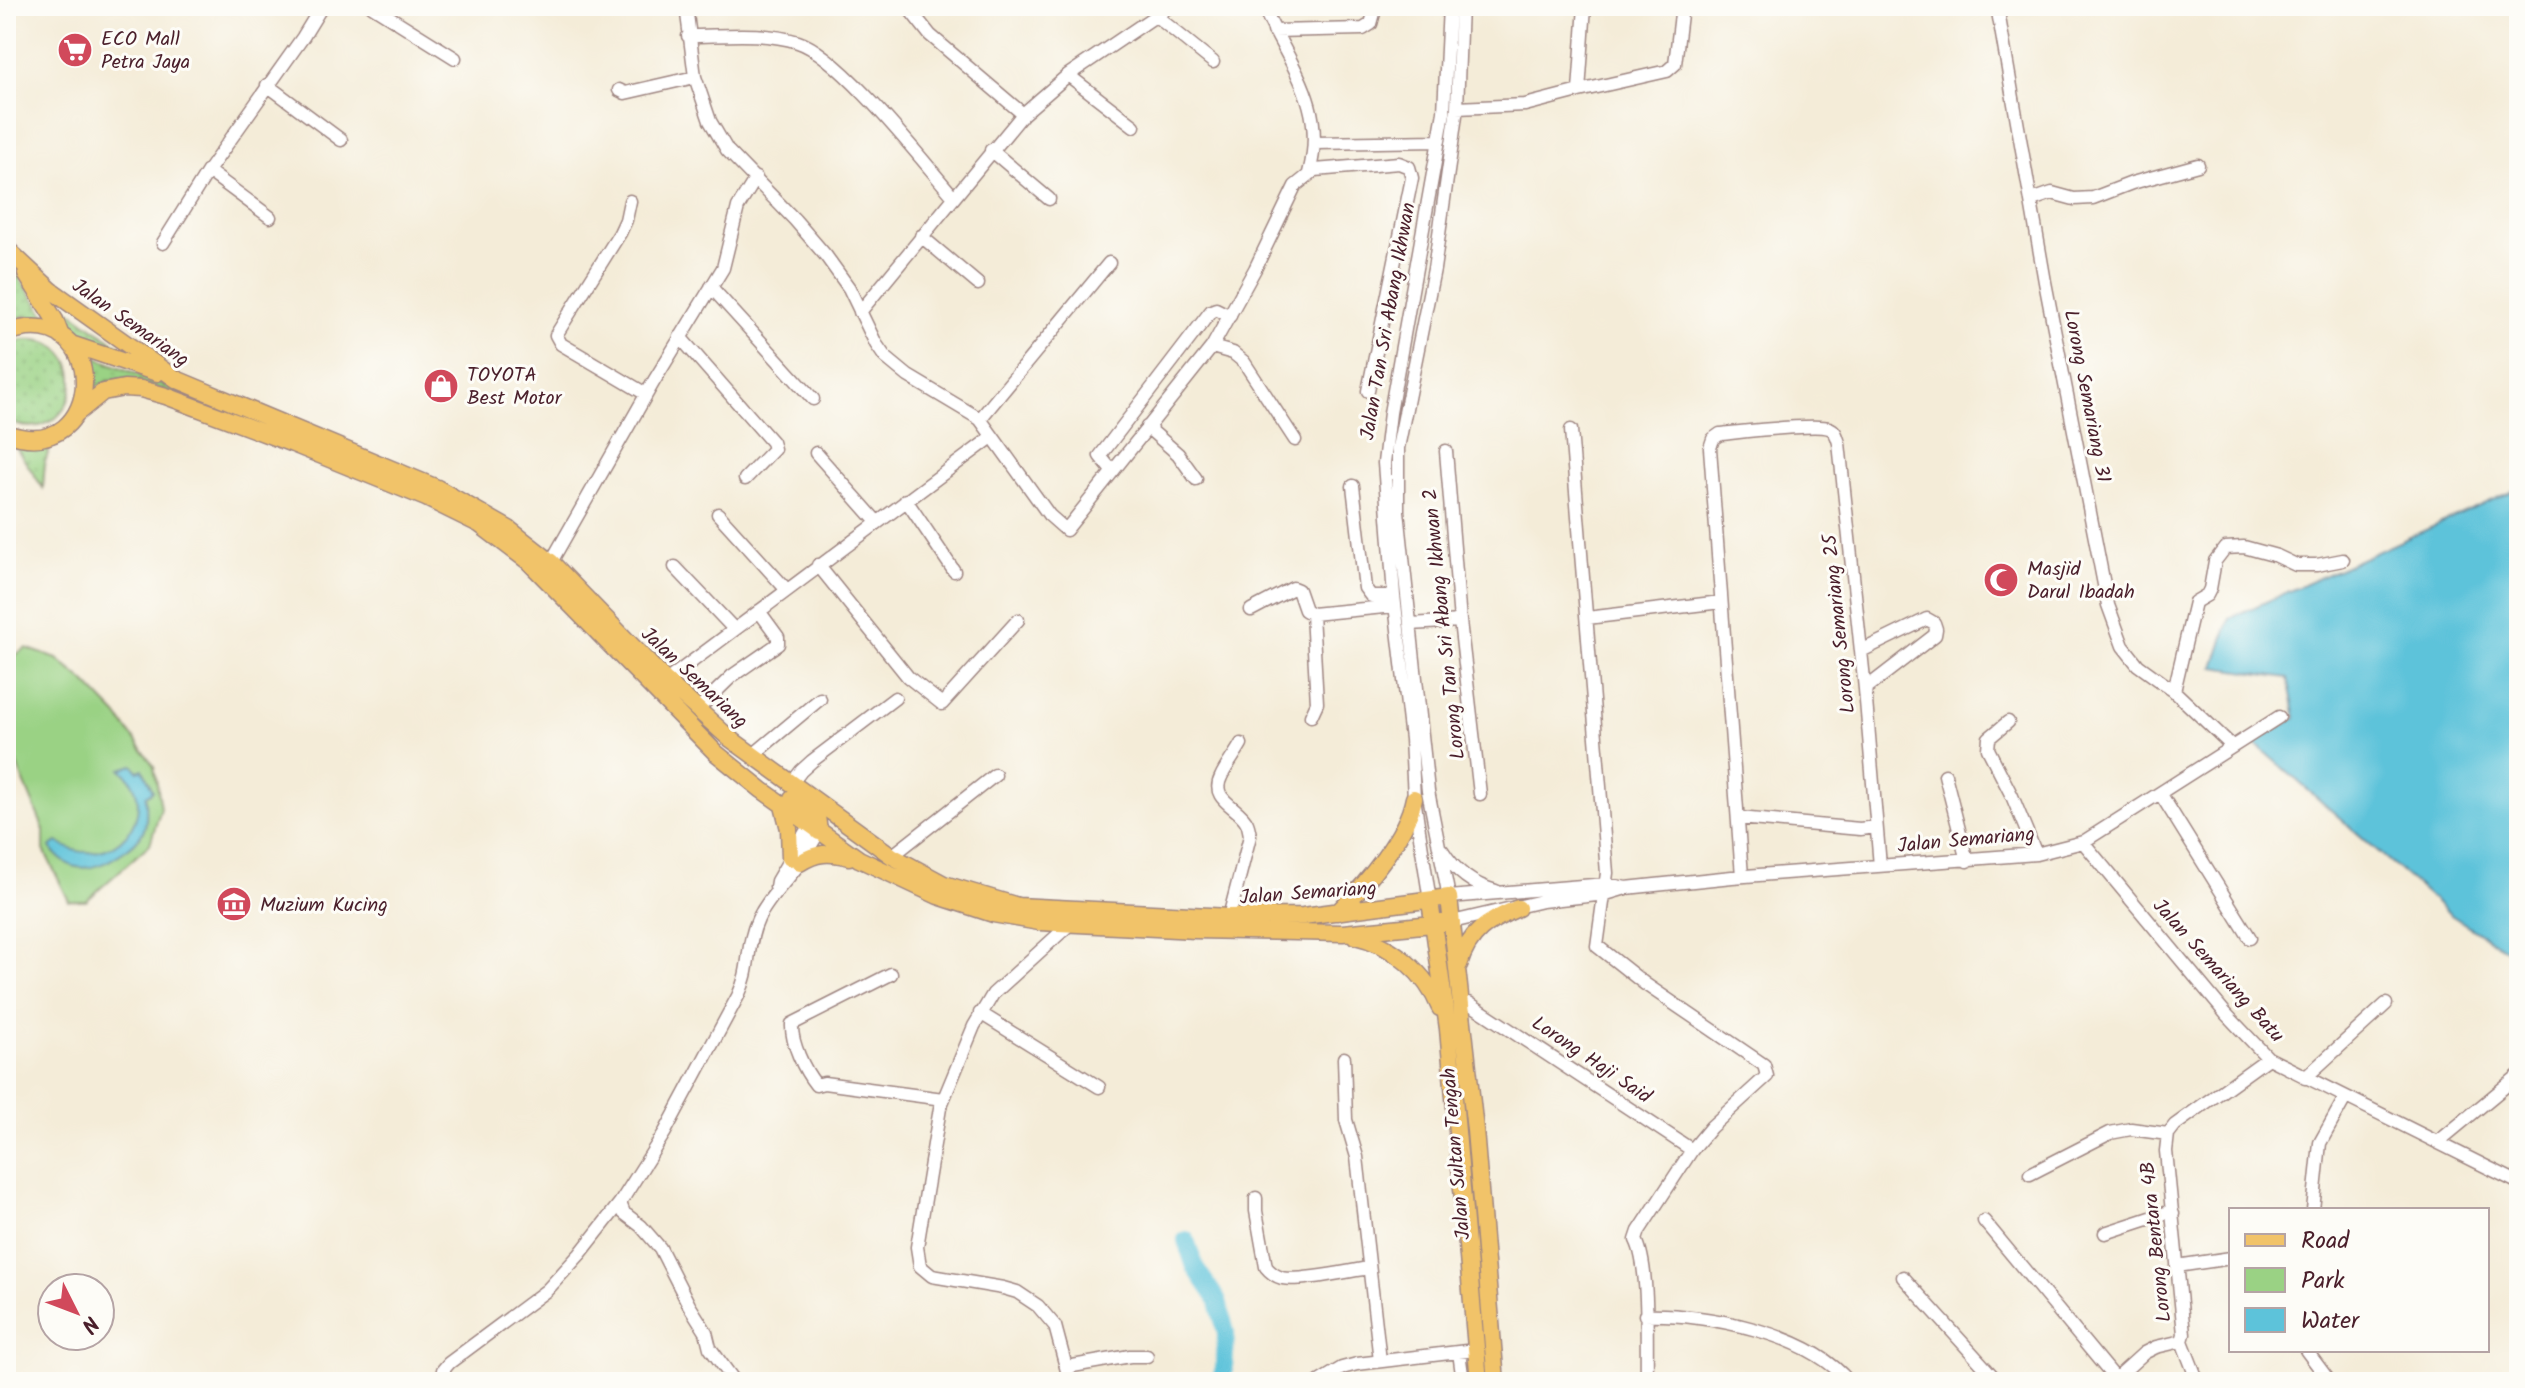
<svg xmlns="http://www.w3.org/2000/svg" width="2525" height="1388" font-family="Kalam,sans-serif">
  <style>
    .grass { fill: url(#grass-dots); stroke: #727858; stroke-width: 2 }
    .green { fill: #9ad284; stroke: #727858; stroke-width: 2 }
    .water { fill: #5dc3da; stroke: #547182; stroke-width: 2 }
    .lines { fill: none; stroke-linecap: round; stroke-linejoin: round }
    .river { stroke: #5dc3da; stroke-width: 18 }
    .minor-casing { stroke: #9f8682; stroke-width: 15 }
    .major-casing { stroke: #9f8682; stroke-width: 19 }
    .minor { stroke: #fff; stroke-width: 12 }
    .major { stroke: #f1c369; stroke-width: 16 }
    .labels { text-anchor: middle; stroke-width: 6; stroke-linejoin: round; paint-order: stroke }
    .poi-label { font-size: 20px; fill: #4a1f2b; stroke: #fdfcf7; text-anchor: start }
    .street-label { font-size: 20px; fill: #4a1f2b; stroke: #fdfcf7 }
  </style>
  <defs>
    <pattern id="grass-dots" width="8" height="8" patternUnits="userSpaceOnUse" patternTransform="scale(2)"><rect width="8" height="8" fill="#9ad284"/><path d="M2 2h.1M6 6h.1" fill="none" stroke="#86b472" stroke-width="1.8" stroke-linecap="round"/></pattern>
  </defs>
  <rect width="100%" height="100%" fill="#fdfcf7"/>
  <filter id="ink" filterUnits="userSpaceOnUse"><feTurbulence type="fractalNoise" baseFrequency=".0125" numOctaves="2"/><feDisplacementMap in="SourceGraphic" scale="16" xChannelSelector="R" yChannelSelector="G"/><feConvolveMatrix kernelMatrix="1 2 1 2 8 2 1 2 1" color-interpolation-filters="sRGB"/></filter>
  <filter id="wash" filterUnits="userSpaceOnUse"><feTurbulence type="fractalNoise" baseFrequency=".006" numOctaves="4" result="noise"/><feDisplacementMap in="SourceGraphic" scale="32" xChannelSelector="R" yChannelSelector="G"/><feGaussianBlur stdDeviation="1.8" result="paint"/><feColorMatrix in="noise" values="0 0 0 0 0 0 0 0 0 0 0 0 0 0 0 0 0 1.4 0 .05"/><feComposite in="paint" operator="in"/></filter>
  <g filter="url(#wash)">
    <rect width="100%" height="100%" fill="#f4ecd8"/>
    <path class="grass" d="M6 259 48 319 25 316 6 322Z
      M40 289 143 364 85 342 73 331Z
      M22 340C102 333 78 456 6 420V347Z
      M87 354 227 410 129 379H116L94 387 93 367Z
      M13 443 31 447 51 445 45 462 43 488Z"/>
    <path class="green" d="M26 648 57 659 84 681 117 715 154 766 161 808 150 844 86 901H69L44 850V830L6 738V661Z"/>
    <path class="water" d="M2519 488V958L2451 915 2253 742 2296 718 2288 678 2214 667 2230 618Z
      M133 765 138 771 143 769 153 791 146 796C146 808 148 822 143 832 138 842 128 849 120 854 94 872 69 875 50 847L57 842C113 878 166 810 121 769Z"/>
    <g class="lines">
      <path class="river" d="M1186 1240 1195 1267 1218 1301 1226 1333 1224 1369 1220 1382"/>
    </g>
  </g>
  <g filter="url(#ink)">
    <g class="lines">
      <defs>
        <path id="minor" d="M372 6 455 58
          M686 6 695 77 710 121 727 150 795 220 826 256 849 288 876 344 885 357 908 376 980 419 1049 515 1066 530 1212 347 1255 269 1295 186 1315 170 1399 163 1409 167 1412 178 1368 391
          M907 6 930 35 1023 114
          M1263 6C1288 64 1328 105 1309 173
          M1461 6 1457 108 1452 144 1434 269 1398 448V511L1428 791 1449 897 1606 884 1626 888
          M1997 6 2045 282 2108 605 2123 646 2138 665 2174 691 2232 746
          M1156 16 1213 62
          M1274 31 1363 29 1371 24 1376 6
          M688 36C724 36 763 31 798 42 840 55 921 159 953 196
          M1068 75 1134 126
          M267 85 341 140
          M619 90 625 93 695 77
          M1579 91 1667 71 1675 64 1682 6
          M1457 108 1525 105 1579 91 1585 6
          M1315 143 1438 141
          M991 150 1049 199
          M208 171 270 217
          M2032 200 2052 193 2074 199 2093 198 2132 183 2198 165
          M630 201 626 220 620 233 556 335 561 344 646 394
          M921 236 978 284
          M163 243 208 171 303 37 322 6
          M711 287 813 399
          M860 312 1023 114 1068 75 1170 6
          M680 337 772 442 774 449 745 479
          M1212 347 1233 353 1244 362 1295 440
          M980 419 1109 263
          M1147 427 1178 454 1196 479
          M1571 430 1607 873 1597 946 1645 984 1764 1065 1767 1076 1711 1127 1692 1150 1639 1231 1636 1240C1650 1267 1646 1348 1647 1382
          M1446 451 1460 621 1480 794
          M816 453 877 522
          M1112 471 1100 456 1211 311 1216 309 1230 316
          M1353 486 1365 588 1371 596H1394
          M906 500 954 571
          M718 514 786 589
          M551 562 654 381 723 268 738 207 756 178
          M818 565 908 677 942 704 1018 620
          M675 567 734 629
          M1251 610 1293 588 1298 590 1305 610 1312 614
          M1587 618 1721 602
          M1411 624 1460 621
          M1861 651 1927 619 1934 623 1936 629 1935 635 1865 689
          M666 681 992 437
          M2174 691 2195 602 2207 595 2210 589 2215 561 2225 548 2244 547 2277 556 2296 565H2317L2343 560
          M697 710 732 676 778 644V637L759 611
          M1311 716 1317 703 1312 614 1395 606
          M2008 722 1989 738 1988 749 2012 796 2036 854
          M753 755 820 699
          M1945 775 1967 861
          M791 784 801 771 812 761 895 698
          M2160 793 2250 938
          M1739 818 1860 829 1875 827
          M2083 842 2226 1014 2268 1058 2519 1183
          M1442 850C1455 871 1472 885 1496 891
          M892 856 995 775
          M1742 876 1710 448 1713 439 1720 434C1740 432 1815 423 1829 428 1836 430 1837 437 1839 443L1865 689 1880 866
          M776 887 777 881 809 826
          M1430 901 1414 798 1411 739 1394 596 1384 463 1390 413 1444 112 1449 6
          M1229 917 1250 836C1250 835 1248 824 1247 823 1240 807 1209 800 1221 777 1226 766 1235 755 1241 744
          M1452 922 1542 901 1606 894 1626 888 1732 877 2036 854 2083 842 2279 717
          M891 974 792 1024C791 1043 804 1070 816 1085L824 1083 943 1099
          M1469 1003 1692 1150
          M980 1013 1099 1087
          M1344 1058 1346 1120 1357 1157 1380 1361
          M2305 1078 2386 1004
          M2438 1142 2519 1075
          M2030 1174 2110 1133 2131 1129 2168 1134
          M1256 1198V1211L1266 1267C1270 1272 1275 1276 1282 1278 1299 1282 1348 1271 1369 1268
          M2313 1210 2320 1143 2345 1098
          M1984 1221 2115 1379
          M2105 1233 2166 1213 2173 1214
          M2177 1266 2231 1258
          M1903 1277 1998 1382
          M1645 1315C1706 1313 1809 1333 1849 1382
          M2182 1341 2198 1382
          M2306 1350 2330 1382
          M1459 1352 1463 1382
          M1067 1367 1130 1356H1147
          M441 1382 443 1370 449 1363 547 1290 580 1254 620 1203
          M735 1382 710 1348 706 1332 689 1305 660 1248 641 1226 624 1213 620 1203 665 1132 738 996C752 967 745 947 758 919 768 898 785 883 799 864 806 854 812 843 819 832
          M1070 1382 1055 1326 1038 1306 1017 1292 1003 1288 932 1276 920 1266 917 1247 940 1108 974 1026 993 994 1070 924
          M1319 1382 1342 1368 1357 1364 1475 1350
          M2112 1382 2144 1353 2156 1347 2182 1341 2184 1334 2166 1151 2168 1134 2175 1125 2268 1058"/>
        <path id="major" d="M6 248 51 290 176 379 437 488 509 529 551 562 666 681 728 737 892 856 944 884 1018 906 1229 917 1303 916 1449 897 1475 1130 1496 1382
          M26 274 55 320 61 336
          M6 333C112 296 108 470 6 433
          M71 344 157 373
          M76 414 103 392 124 388 141 389 166 396 293 444 426 498 479 524 529 562 716 753 762 790 859 859 938 896 993 914 1039 922 1195 930 1343 933 1452 922
          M792 798 817 816 819 832
          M783 806 789 829 790 858
          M800 863C816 852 830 852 849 857
          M1430 901 1448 1029 1479 1382
          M1338 912C1365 885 1407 836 1414 798
          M1355 936C1392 944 1426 973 1440 1008
          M1459 965C1469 932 1488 921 1518 908"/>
      </defs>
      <use href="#minor" class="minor-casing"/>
      <use href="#major" class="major-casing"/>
      <use href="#minor" class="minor"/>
      <use href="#major" class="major"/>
    </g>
  </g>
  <defs>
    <symbol id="supermarket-disc" viewBox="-11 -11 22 22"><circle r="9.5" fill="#d1495b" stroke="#fdfcf7"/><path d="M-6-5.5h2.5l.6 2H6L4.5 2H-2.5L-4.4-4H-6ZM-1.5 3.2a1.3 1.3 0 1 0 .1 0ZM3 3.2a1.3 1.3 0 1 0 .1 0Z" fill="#fff"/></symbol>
    <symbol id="shop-disc" viewBox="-11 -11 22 22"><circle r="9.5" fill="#d1495b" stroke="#fdfcf7"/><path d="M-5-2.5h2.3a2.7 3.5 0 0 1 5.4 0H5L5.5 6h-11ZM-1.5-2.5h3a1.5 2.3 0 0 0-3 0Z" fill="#fff"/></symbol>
    <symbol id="mosque-disc" viewBox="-11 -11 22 22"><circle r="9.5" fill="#d1495b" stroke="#fdfcf7"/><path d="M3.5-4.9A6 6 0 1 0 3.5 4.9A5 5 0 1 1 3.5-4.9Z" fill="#fff"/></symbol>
    <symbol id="museum-disc" viewBox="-11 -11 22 22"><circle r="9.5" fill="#d1495b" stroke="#fdfcf7"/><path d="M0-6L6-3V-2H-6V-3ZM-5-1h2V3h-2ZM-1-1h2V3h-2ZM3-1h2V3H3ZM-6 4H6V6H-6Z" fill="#fff"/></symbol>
  </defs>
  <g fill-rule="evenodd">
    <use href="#supermarket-disc" x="55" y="30" width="40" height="40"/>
    <use href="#shop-disc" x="421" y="366" width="40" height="40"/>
    <use href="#mosque-disc" x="1981" y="560" width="40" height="40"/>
    <use href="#museum-disc" x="214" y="884" width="40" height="40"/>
  </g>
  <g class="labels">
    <g class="poi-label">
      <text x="101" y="45">ECO Mall<tspan x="101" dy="23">Petra Jaya</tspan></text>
      <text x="467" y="381">TOYOTA<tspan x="467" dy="23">Best Motor</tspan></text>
      <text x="2027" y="575">Masjid<tspan x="2027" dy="23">Darul Ibadah</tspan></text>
      <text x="260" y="911">Muzium Kucing</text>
    </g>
    <g class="street-label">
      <text transform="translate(1387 321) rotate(-80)" y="7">Jalan Tan Sri Abang Ikhwan</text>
      <text transform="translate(131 322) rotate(35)" y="7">Jalan Semariang</text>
      <text transform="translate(2088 396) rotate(79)" y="7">Lorong Semariang 31</text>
      <text transform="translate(1443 624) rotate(-96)" y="7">Lorong Tan Sri Abang Ikhwan 2</text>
      <text transform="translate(1838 624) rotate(-96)" y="7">Lorong Semariang 25</text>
      <text transform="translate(695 677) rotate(43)" y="7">Jalan Semariang</text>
      <text transform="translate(1966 839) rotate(-5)" y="7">Jalan Semariang</text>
      <text transform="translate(1308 892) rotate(-4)" y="7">Jalan Semariang</text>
      <text transform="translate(2219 970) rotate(48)" y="7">Jalan Semariang Batu</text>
      <text transform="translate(1592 1059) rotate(34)" y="7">Lorong Haji Said</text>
      <text transform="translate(1455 1154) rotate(-95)" y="7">Jalan Sultan Tengah</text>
      <text transform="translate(2155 1242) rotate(-96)" y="7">Lorong Bentara 4B</text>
    </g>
  </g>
  <rect width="2525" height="1388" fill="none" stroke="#fdfcf7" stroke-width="32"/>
  <rect x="2229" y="1208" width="260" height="144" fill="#fdfcf7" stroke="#b5a4a5" stroke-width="2"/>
  <rect x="2245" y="1234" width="40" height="12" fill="#f1c369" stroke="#b5a4a5" stroke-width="2"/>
  <text x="2301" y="1248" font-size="24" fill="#4a1f2b">Road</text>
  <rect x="2245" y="1268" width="40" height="24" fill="#9ad284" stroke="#b5a4a5" stroke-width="2"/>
  <text x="2301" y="1288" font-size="24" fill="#4a1f2b">Park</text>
  <rect x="2245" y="1308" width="40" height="24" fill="#5dc3da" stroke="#b5a4a5" stroke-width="2"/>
  <text x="2301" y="1328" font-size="24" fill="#4a1f2b">Water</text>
  <g transform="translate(76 1312) rotate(132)"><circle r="38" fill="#fdfcf7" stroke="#b5a4a5" stroke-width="2"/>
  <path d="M0-6L14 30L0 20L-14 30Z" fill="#d1495b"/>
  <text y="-12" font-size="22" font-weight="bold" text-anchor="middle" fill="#4a1f2b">N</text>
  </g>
</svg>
